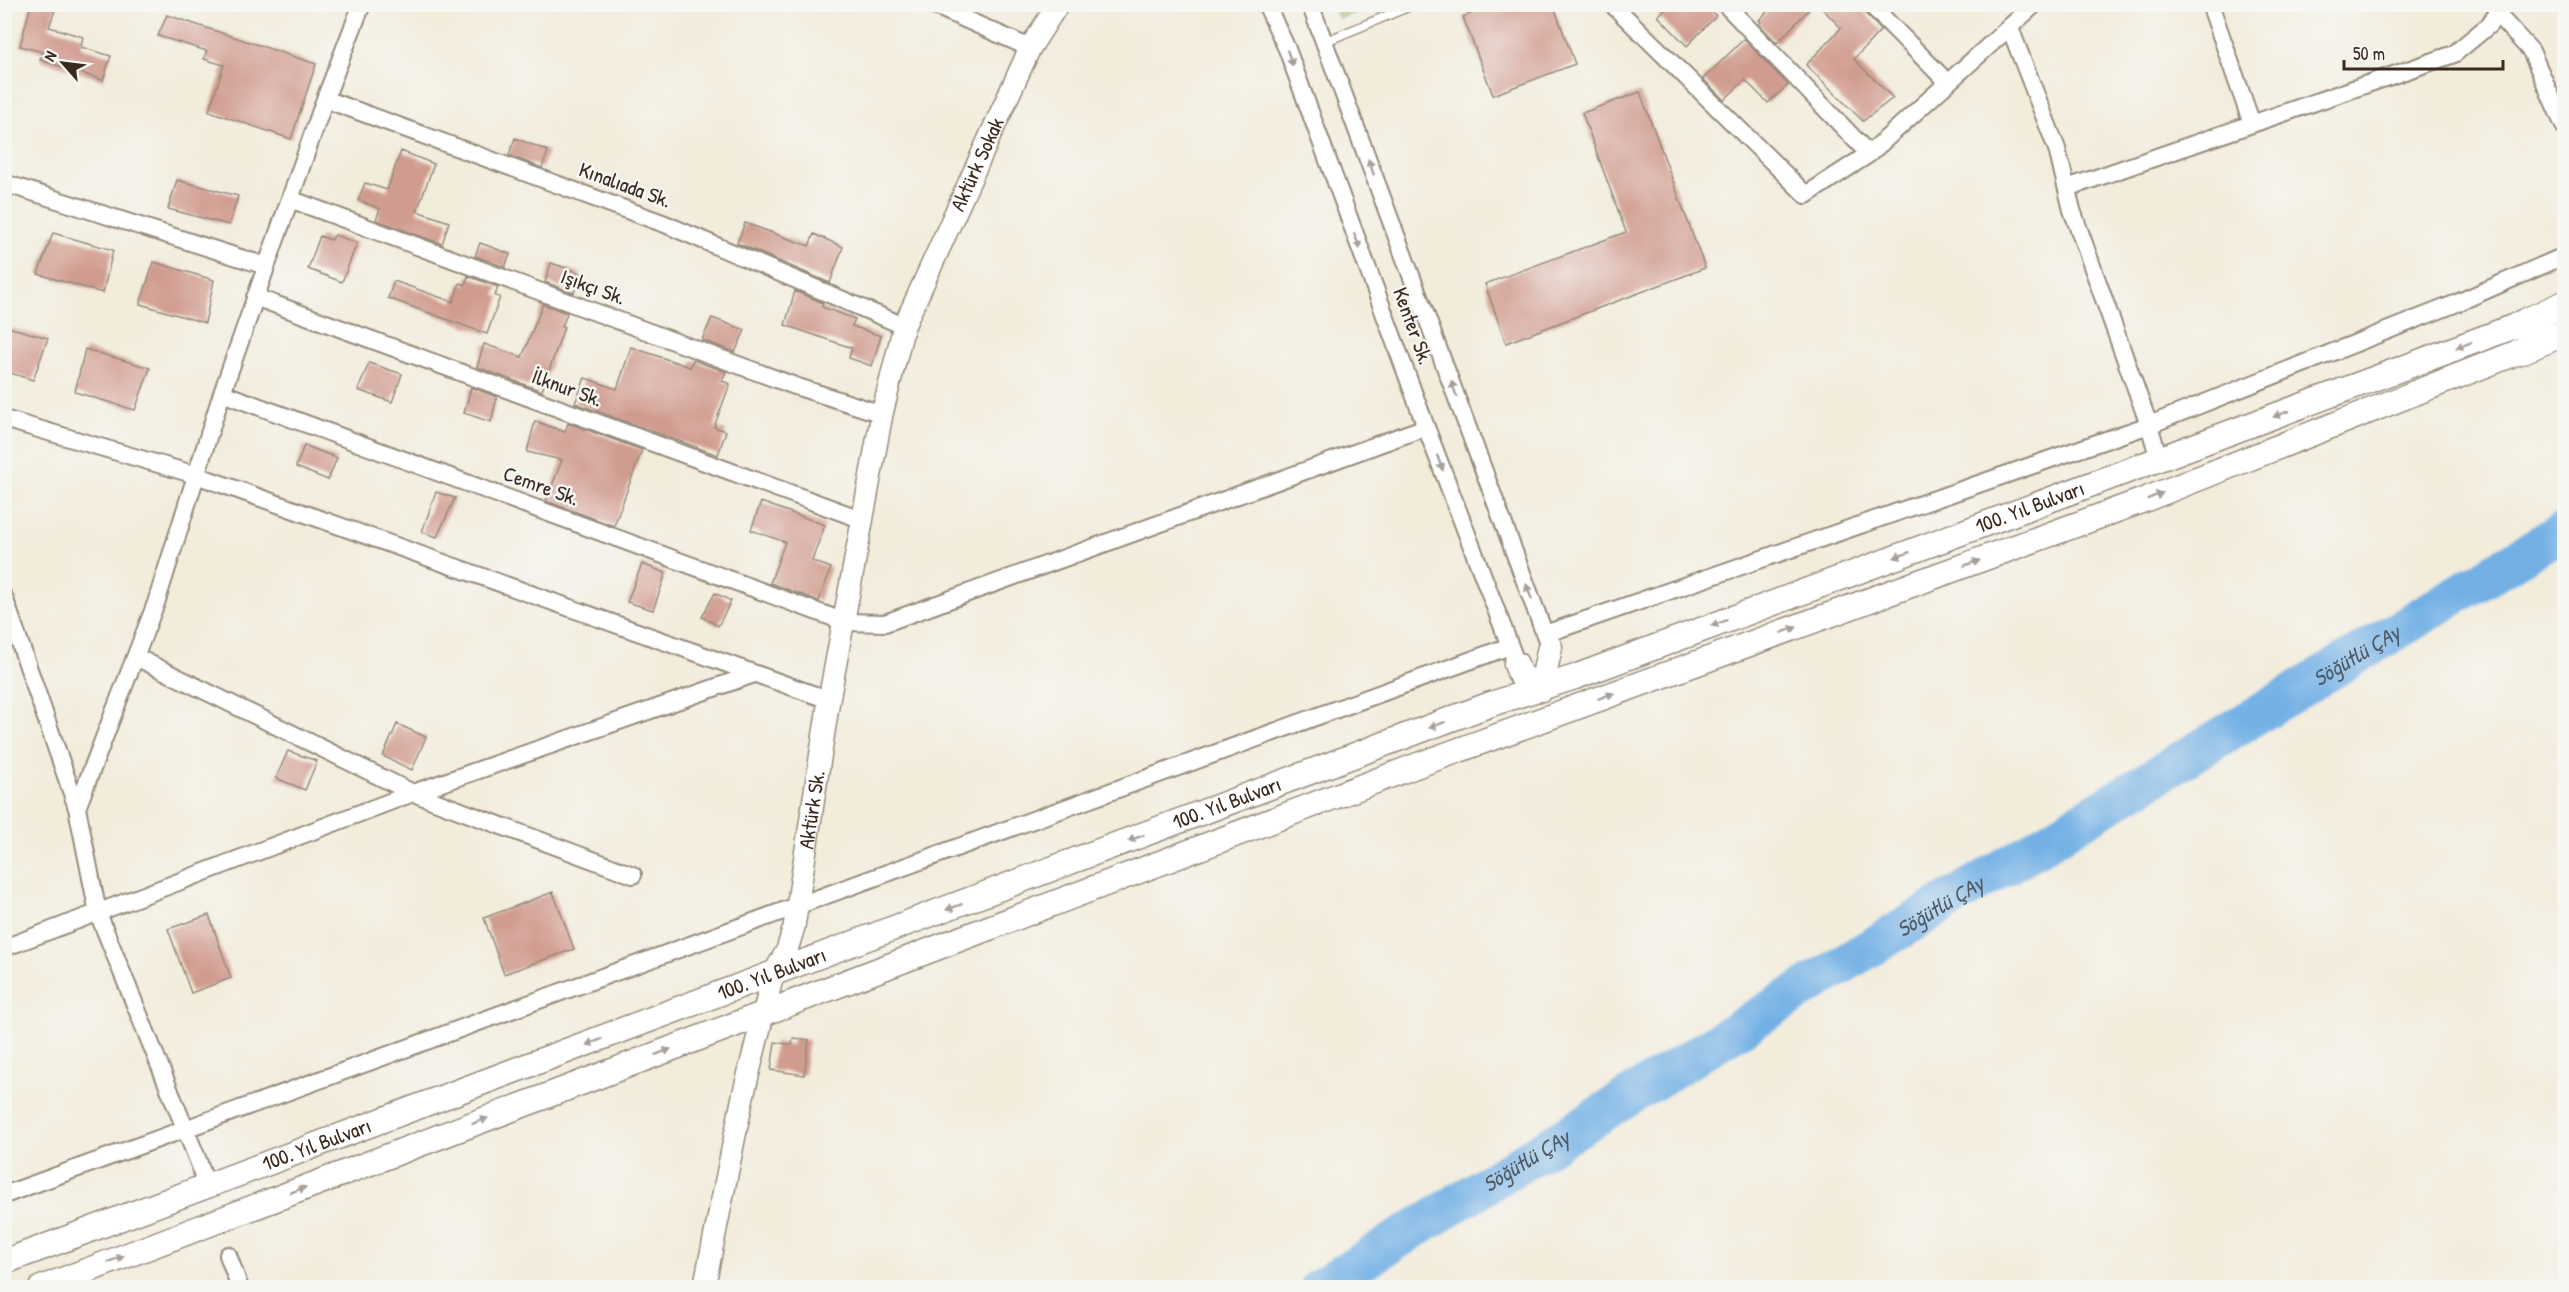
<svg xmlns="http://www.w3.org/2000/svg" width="2569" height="1292" font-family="'Patrick Hand',sans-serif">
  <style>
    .green { fill: #aecb72; stroke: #747a48; stroke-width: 1.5 }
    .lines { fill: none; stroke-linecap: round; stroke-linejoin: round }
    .river { stroke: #72b0e5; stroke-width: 39 }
    .building { fill: #d19c90 }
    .service-casing { stroke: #968b7c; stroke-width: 11 }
    .minor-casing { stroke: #968b7c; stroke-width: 20 }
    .tertiary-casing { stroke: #968b7c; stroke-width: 24 }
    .secondary-casing { stroke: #968b7c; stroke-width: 27 }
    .primary-casing { stroke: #968b7c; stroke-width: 28 }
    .service { stroke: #fff; stroke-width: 8 }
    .minor { stroke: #fff; stroke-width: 16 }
    .tertiary { stroke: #fff; stroke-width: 21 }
    .secondary { stroke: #fff; stroke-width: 24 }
    .primary { stroke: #fff; stroke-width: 26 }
    .oneway { fill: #a79f9a }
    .labels { text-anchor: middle; stroke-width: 5; stroke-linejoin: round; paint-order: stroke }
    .street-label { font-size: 21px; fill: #3b2a1e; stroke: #f6f6f2 }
    .water-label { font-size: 22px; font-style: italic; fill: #4e5964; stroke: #f6f6f2 }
  </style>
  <rect width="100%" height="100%" fill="#f6f6f2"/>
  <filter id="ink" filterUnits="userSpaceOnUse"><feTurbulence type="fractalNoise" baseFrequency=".0167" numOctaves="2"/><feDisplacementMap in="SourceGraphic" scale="12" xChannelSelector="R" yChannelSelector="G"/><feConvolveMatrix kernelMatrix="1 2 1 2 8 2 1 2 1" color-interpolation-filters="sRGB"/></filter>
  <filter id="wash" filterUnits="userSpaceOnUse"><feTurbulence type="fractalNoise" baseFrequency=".008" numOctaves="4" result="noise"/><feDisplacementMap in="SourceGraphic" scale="24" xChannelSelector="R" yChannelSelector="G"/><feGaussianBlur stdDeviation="1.35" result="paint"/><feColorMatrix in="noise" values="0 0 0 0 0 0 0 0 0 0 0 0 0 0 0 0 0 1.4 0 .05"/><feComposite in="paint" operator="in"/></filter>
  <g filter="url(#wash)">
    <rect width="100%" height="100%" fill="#f2ecdb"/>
    <path class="green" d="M1333 5H1374L1339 18Z"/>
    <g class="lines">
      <path class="river" id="s1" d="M1319 1288 1860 954 2564 530"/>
    </g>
    <g id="blocks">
      <path class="building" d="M31 4H57L49 27 83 37 81 47 111 56 103 80 40 60 43 52 20 46Z
        M1496 4H1553L1575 64 1493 95 1463 17Z
        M1671 4H1705L1716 16 1687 46 1658 16Z
        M1775 4H1814L1777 43 1759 24 1761 22 1759 20Z
        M1818 4H1860L1863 11 1881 30 1854 59 1893 98 1863 121 1806 65 1841 28Z
        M167 15 316 64 291 139 209 111 224 65 204 59 207 51 158 36Z
        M1744 39 1788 85 1768 103 1745 80 1724 100 1703 79Z
        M1640 92 1705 268 1506 343 1485 284 1626 232 1582 113Z
        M515 138 548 151 542 168 509 155Z
        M401 151 434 164 417 211 449 222 442 244 376 220 380 209 358 200 365 183 387 190Z
        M177 180 238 196 229 225 168 209Z
        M745 223 809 246 814 234 843 247 830 283 737 243Z
        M53 233 113 250 103 293 38 274Z
        M335 235 357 243 342 282 308 269 320 236 331 240Z
        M480 243 510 254 505 267 475 256Z
        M154 262 214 280 205 323 140 304Z
        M551 263 581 273 574 293 545 282Z
        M468 276 498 287 495 296 500 297 487 334 388 298 394 281 453 302 460 283 465 285Z
        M795 291 823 303 822 307 855 319 852 326 881 336 872 366 849 358 852 348 785 325Z
        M543 304 567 313 562 327H564L542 391 477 367 484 344 522 357Z
        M712 318 745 330 735 352 702 340Z
        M4 326 48 338 33 380 4 371Z
        M631 347 690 367 693 360 726 372 722 381 730 384 714 427 726 431 718 455 575 403 585 378 617 389Z
        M85 349 150 368 135 410 75 392Z
        M369 363 402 374 392 402 358 390Z
        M471 387 497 397 491 422 464 413Z
        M535 421 565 432 568 423 642 450 614 526 546 501 562 460 527 452Z
        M304 445 337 458 328 480 296 467Z
        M436 492 455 498 437 537 422 532Z
        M761 502 825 525 812 561 831 568 819 601 770 583 785 542 751 530Z
        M642 564 666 573 653 610 627 602Z
        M715 593 731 601 718 626 702 617Z
        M397 724 426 737 412 770 383 756Z
        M288 751 317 761 305 790 276 778Z
        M553 892 574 949 504 974 484 918Z
        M209 915 231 978 191 993 168 929Z
        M793 1038 809 1040 804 1075 771 1070 775 1042 792 1045Z"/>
    </g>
  </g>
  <g filter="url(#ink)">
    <use href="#blocks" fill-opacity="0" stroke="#968b7c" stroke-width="1.5"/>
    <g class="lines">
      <defs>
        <path id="service" d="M1324 42 1415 4"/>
        <path id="minor" d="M931 4 1030 48
          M1266 4 1287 49 1426 427 1513 654
          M1310 4 1548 643
          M1612 4 1806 195 1869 154
          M1725 4 1869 154 2035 4
          M1870 4 1947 82
          M2210 4 2252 124
          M2496 13 2531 51 2564 126
          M2010 28 2057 149 2072 210 2149 425 2159 459
          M325 99 665 224 904 326
          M4 183 266 266
          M2067 188 2454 54 2489 25 2502 4
          M290 199 795 386 882 414
          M255 297 863 520
          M222 393 845 622 885 623 1426 427
          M4 419 196 475 829 700
          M4 597 77 808 98 913 199 1163 206 1186
          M1545 634 2149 425 2457 303 2564 256
          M136 657 413 793 633 875
          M77 808 156 603 222 393 325 99 362 4
          M4 948 413 793 754 674
          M4 1195 1510 646
          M228 1255 240 1288"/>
        <g id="tertiary">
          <path id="s2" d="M704 1288 743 1096 773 975 787 950 794 927 829 700 882 414 904 326 1030 48 1058 4"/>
        </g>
        <g id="secondary">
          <path d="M1516 664 1520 675 1541 689"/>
          <path d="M1541 689 1550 647"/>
          <path id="s3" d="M4 1262 1491 704 1575 677 2518 325"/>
          <path d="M41 1288 1418 765 2144 500 2521 351"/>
        </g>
        <path id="primary" d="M2518 325 2564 304
          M2521 351 2564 333"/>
      </defs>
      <use href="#service" class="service-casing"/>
      <use href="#minor" class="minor-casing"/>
      <use href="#tertiary" class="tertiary-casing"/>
      <use href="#secondary" class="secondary-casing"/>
      <use href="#primary" class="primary-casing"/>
      <use href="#service" class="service"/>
      <use href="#minor" class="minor"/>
      <use href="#tertiary" class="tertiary"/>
      <use href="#secondary" class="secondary"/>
      <use href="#primary" class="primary"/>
    </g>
    <defs><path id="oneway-solid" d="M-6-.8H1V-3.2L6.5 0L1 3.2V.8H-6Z" transform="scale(1.5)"/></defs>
    <g class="oneway">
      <use href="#oneway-solid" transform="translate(1290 58) rotate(70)"/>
      <use href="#oneway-solid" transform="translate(1371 167) rotate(-110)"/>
      <use href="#oneway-solid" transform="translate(1357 241) rotate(70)"/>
      <use href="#oneway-solid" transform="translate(2464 345) rotate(159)"/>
      <use href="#oneway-solid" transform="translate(1454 389) rotate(-110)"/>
      <use href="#oneway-solid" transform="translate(2281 414) rotate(159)"/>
      <use href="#oneway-solid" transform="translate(1440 463) rotate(69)"/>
      <use href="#oneway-solid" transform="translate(2155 496) rotate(-22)"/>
      <use href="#oneway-solid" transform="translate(1902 555) rotate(160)"/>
      <use href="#oneway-solid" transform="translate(1972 563) rotate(-20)"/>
      <use href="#oneway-solid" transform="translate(1529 592) rotate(-110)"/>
      <use href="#oneway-solid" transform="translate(1719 623) rotate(160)"/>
      <use href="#oneway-solid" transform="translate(1789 630) rotate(-20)"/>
      <use href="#oneway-solid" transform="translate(1606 696) rotate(-20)"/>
      <use href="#oneway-solid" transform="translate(1437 725) rotate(159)"/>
      <use href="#oneway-solid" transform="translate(1136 838) rotate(159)"/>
      <use href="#oneway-solid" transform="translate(954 907) rotate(159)"/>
      <use href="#oneway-solid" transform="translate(594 1042) rotate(160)"/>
      <use href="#oneway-solid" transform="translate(663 1052) rotate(-21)"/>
      <use href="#oneway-solid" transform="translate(480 1121) rotate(-21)"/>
      <use href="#oneway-solid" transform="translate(298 1190) rotate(-21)"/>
      <use href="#oneway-solid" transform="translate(116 1259) rotate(-21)"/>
    </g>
  </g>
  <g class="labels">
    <g class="street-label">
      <text dy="7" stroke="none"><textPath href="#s2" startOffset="1162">Aktürk Sokak</textPath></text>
      <text transform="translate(625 185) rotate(20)" y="7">Kınalıada Sk.</text>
      <text transform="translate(593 287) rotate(20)" y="7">Işıkçı Sk.</text>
      <text transform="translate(1413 326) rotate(70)" y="7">Kenter Sk.</text>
      <text transform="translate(567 388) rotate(20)" y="7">İlknur Sk.</text>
      <text transform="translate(541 486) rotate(20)" y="7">Cemre Sk.</text>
      <text dy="7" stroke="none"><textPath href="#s3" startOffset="2162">100. Yıl Bulvarı</textPath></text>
      <text dy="7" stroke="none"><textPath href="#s3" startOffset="1306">100. Yıl Bulvarı</textPath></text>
      <text dy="7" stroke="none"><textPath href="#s2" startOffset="492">Aktürk Sk.</textPath></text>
      <text dy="7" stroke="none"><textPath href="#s3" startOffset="820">100. Yıl Bulvarı</textPath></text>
      <text dy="7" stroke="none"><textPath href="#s3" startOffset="334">100. Yıl Bulvarı</textPath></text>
    </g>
    <g class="water-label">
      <text dy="8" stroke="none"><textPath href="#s1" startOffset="1215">Söğütlü ÇAy</textPath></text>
      <text dy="8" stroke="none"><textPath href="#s1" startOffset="729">Söğütlü ÇAy</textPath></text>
      <text dy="8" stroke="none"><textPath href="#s1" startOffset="243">Söğütlü ÇAy</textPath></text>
    </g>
  </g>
  <rect width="2569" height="1292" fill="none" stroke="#f6f6f2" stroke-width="24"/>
  <g transform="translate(63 63) rotate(298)" stroke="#f6f6f2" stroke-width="4.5" paint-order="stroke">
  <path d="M0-4.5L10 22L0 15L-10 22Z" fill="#3b2a1e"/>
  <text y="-9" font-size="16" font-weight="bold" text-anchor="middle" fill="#3b2a1e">N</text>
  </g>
  <path d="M2344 60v9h159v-9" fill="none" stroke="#3b2a1e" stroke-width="3"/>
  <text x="2353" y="60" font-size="18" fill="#3b2a1e" stroke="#f6f6f2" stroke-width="4.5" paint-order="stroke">50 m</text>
</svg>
